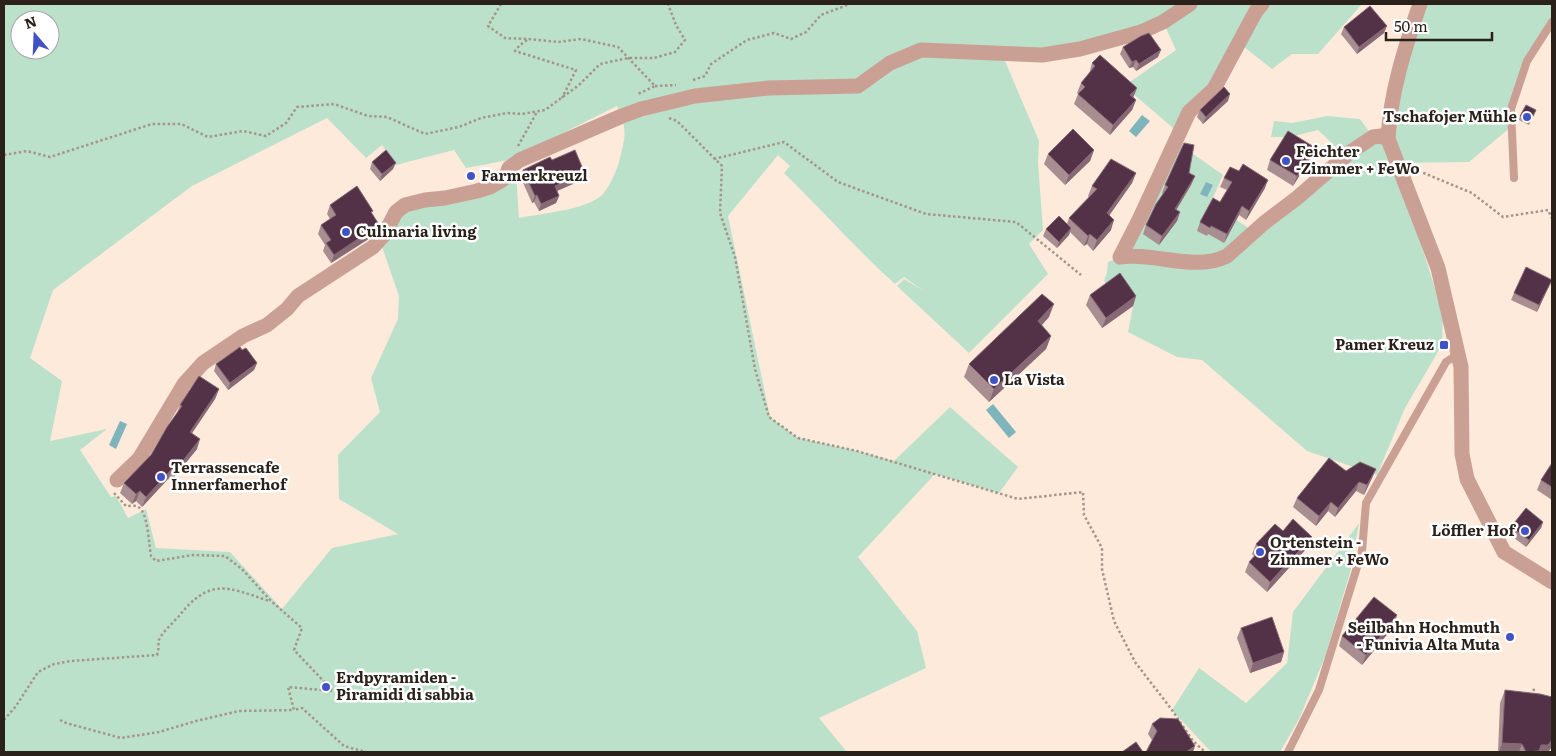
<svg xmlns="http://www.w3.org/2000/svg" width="1556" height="756" font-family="Literata,serif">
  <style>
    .green { fill: #bbe1cb; fill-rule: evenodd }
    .water { fill: #7eb4bc }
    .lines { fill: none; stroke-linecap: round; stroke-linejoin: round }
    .path { stroke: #a49588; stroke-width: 2.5; stroke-dasharray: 2.5 2.5; stroke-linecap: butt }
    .service { stroke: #caa095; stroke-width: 8 }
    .minor { stroke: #caa095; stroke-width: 15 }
    .wall { fill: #a88e91 }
    .shaded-wall { fill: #866974 }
    .building { fill: #533248; stroke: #866974 }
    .poi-dot { fill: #4152c6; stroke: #fff; stroke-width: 2 }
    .labels { text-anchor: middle; stroke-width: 5; stroke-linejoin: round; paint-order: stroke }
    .poi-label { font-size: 15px; font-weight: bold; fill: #2a211a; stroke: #fff; text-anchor: start }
  </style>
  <rect width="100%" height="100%" fill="#feeada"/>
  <path class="green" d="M4 4H1362L1318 54H1292L1272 69 1239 43 1179 133 1124 86 1176 50 1163 22 1141 32 1002 54 1039 141 1038 162 1043 230 1029 244 1048 274 969 353 897 286 904 279 924 291 904 277 895 284C856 249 822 210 784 173L790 166 778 155 728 216 770 417 798 438 857 451 894 461 950 407 1018 467 999 493 935 474 858 557 917 631 926 668 819 718 847 752H4ZM20 20H50V50H20ZM617 106C627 129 626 134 620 158 618 168 609 189 601 196 581 211 543 213 519 218L516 172 397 213 380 241 399 296 398 319 371 378 380 412 338 455 339 499 398 534 332 548 282 609 230 552 156 548 146 509 128 518 116 496 111 497 80 450 107 429 50 441 62 381 30 358 53 290 192 186 327 118 366 158 382 145 396 165 454 150 466 168 509 160Z
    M1420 4H1552V22L1535 46 1516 92 1511 127 1469 162 1399 163 1397 168 1443 314 1442 345 1405 408 1377 475 1307 451 1202 360 1177 357 1128 332 1133 306 1108 290 1104 280 1107 273 1108 262 1120 257 1175 141 1223 175 1211 202 1254 232 1349 153 1338 149 1318 130 1290 137H1271L1274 121 1292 123 1327 116 1360 119 1373 137 1381 136Z
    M1359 523 1351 569 1325 657 1299 719 1280 752H1211L1172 710 1199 668 1246 703 1287 663 1293 612Z"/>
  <path class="water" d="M1142 115 1150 121 1136 137 1129 131Z
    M1206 182 1213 185 1207 197 1200 194Z
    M993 404 1016 432 1009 438 986 410Z
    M120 421 127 424 116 449 109 445Z"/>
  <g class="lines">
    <path class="path" d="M501 4 488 26 505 38 528 39 558 42 581 39 618 47 655 86 638 94
      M527 40 520 45 515 51 576 70 562 98
      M693 80 705 76 711 64 747 40 774 33 791 39 806 32 821 15 850 4
      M655 86 676 85
      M669 118 677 121 722 166 720 213 735 257 755 369 769 417 798 438 857 451 1018 499 1083 492 1084 515 1102 548V569L1114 621 1135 662 1172 710 1193 741 1205 752
      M518 146 537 112
      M4 155 27 151 50 157 152 124H181L208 137 243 131 266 136 286 123 297 107 334 104 368 116 387 117 425 134 459 127 481 118 507 113 522 114 545 110 579 85 600 64 628 58H654L675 52 685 40 676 25 668 4
      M714 159 784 142 838 182 926 214 1016 222 1081 275
      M1414 169 1472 193 1503 217 1548 210 1552 218
      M114 493 126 506C130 506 135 505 138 507 148 511 149 546 151 556L156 561 193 555 225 556 242 569 271 601 302 628 294 650 333 691 288 687 294 710 302 708 344 746 366 752
      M1533 696 1534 688
      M4 720 16 706 38 672 54 664 71 661 157 655C159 650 158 645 159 640 163 631 173 623 179 616 210 577 228 587 269 601
      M60 720 66 723 121 738 159 732 196 721 239 711 294 710"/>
    <path class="service" d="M1514 178 1511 109 1527 61 1552 22
      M1288 752 1319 690 1362 551 1366 503 1446 362 1458 354"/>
    <path class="minor" d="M1420 4C1405 47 1390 94 1388 139L1438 268 1458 354 1461 367 1462 454 1467 479 1504 552 1552 582
      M1120 257C1154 252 1195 272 1227 256L1264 223 1297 198 1349 153 1373 137 1381 136 1388 139
      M1120 257 1139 220 1189 112 1214 89 1256 11 1262 4
      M117 480 139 459 184 384 203 363 243 336 267 325 287 309 298 296 373 247 384 235 396 212 405 205 425 200 445 198 477 191 490 187 499 182 505 178 509 168 520 160 622 116 641 109 695 96 769 88 858 86 890 63 921 50 1042 55 1080 49 1141 32 1163 22 1190 4"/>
  </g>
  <path class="wall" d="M1344 27 1384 33 1357 54 1341 34Z
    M1123 47 1158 57 1136 71 1133 67 1129 68 1120 54Z
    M1092 63 1137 88 1133 97 1136 100 1132 110 1110 135 1074 104 1078 94 1077 93 1081 83 1089 74Z
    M1228 101 1203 124 1197 117 1200 110Z
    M1536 110 1529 125 1519 120 1520 116Z
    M1314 147 1311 157 1293 186 1267 170 1270 160Z
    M1094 150 1090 161 1065 185 1044 164 1048 154Z
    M372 162 393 169 380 181 370 169Z
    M523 170 582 180 557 191 559 196 556 203 539 211 534 202 532 203 520 176Z
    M1136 173 1132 183 1109 215 1111 230 1093 251 1087 244 1084 246 1070 232 1069 235 1057 248 1043 236 1046 229 1067 224 1069 218 1089 197 1088 196 1092 186Z
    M1189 173 1195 176 1191 185 1176 210 1180 212 1177 221 1159 245 1143 234 1146 225 1163 194 1162 193 1165 185Z
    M1224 178 1265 188 1246 220 1239 215 1224 243 1208 234 1207 236 1197 231 1200 222 1220 202 1227 190 1220 187Z
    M330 205 372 214 375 231 367 240 331 263 323 251 325 245 318 234 321 225 330 219 327 214Z
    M1549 286 1537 312 1511 300 1514 293Z
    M1090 295 1136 296 1133 306 1102 328 1086 305Z
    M1049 317 1042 325 1051 336 1046 349 989 402 964 377 969 364Z
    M242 350 257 363 254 370 228 390 214 371 216 364Z
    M219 389 215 399 192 433 197 449 171 481 168 479 142 507 136 501 132 504 120 493 124 483 151 455 177 413 180 405Z
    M1552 463V500L1537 490 1541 480Z
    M1376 469 1372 478 1364 495 1356 491 1335 517 1328 511 1316 526 1293 507 1297 498 1346 471Z
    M1543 522 1541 528 1526 547 1509 534 1511 527Z
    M1283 531 1308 547 1267 592 1245 572 1249 562 1254 556 1252 554 1256 544Z
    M1394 626 1362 665 1339 646 1342 636Z
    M1241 628 1284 652 1281 662 1250 673 1237 638Z
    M1505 690 1552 747 1548 752H1498L1500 703Z
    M1152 724 1193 752 1152 740 1148 734Z"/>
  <path class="shaded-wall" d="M1387 26 1384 33 1357 54 1359 47Z
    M1161 50 1158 57 1136 71 1139 64Z
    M1136 60 1133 67 1129 68 1132 62Z
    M1137 88 1133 98 1130 95Z
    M1230 94 1228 101 1203 124 1206 117Z
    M1136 100 1132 110 1110 135 1113 125Z
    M1314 147 1311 157 1293 186 1297 176Z
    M1094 150 1090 161 1065 185 1069 175Z
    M396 163 393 169 380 181 382 174Z
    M1136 173 1132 183 1104 223 1107 213Z
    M585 174 582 180 552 193 555 186Z
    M1195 176 1191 185 1172 217 1175 209Z
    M1268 180 1265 188 1246 220 1249 211Z
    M537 195 534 202 532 203 535 196Z
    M559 196 556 203 539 211 541 204Z
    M1242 206 1239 215 1224 243 1227 234Z
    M1180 212 1177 221 1159 245 1162 236Z
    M1114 220 1111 230 1093 251 1097 240Z
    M378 223 375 231 367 240 331 263 334 255Z
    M1071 228 1069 235 1057 248 1059 242Z
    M1090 234 1087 244 1084 246 1088 236Z
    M1552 280 1549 286 1537 312 1539 305Z
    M1136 296 1133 306 1102 328 1106 318Z
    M1054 304 1049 317 1033 334 1038 321Z
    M1051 336 1046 349 989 402 994 389Z
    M257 363 254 370 228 390 230 383Z
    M219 389 215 399 186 442 190 432Z
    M200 439 197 449 171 481 175 471Z
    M172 469 168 479 142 507 146 497Z
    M1376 469 1372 478 1364 495 1367 485Z
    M1359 482 1356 491 1335 517 1338 508Z
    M140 491 136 501 132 504 136 494Z
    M1331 502 1328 511 1316 526 1319 516Z
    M1543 522 1541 528 1526 547 1529 540Z
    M1312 537 1308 547 1267 592 1270 582Z
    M1397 615 1394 626 1362 665 1366 655Z
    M1284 652 1281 662 1250 673 1253 663Z
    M1552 740V747L1548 752H1526Z
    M1502 743 1522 744 1519 752H1499Z
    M1195 746 1193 752H1186Z"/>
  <path class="building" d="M1370 6 1387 26 1359 47 1344 27Z
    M1149 33 1161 50 1139 64 1136 60 1132 62 1123 47 1141 36Z
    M1100 55 1137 88 1130 95 1136 100 1113 125 1078 94 1085 87 1081 83 1095 66 1092 63Z
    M1224 87 1230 94 1206 117 1200 110Z
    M1526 105 1536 110 1530 122 1520 116Z
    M1073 129 1094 150 1069 175 1048 154Z
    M1288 131 1314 147 1297 176 1270 160Z
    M1184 143 1194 145 1189 173 1195 176 1175 209 1180 212 1162 236 1146 225 1156 204 1168 187 1165 185Z
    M386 150 396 163 382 174 372 162Z
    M575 150 585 174 555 186 559 196 541 204 537 195 535 196 523 170 550 157 552 160Z
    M1111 159 1136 173 1107 213 1114 220 1097 240 1090 234 1088 236 1069 218 1097 189 1092 186Z
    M1243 164 1268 180 1249 211 1242 206 1227 234 1211 226 1210 228 1200 222 1213 198 1220 202 1232 182 1224 178 1230 167 1239 171Z
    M357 186 373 211 371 212 378 223 370 231 334 255 326 243 331 240 321 225 336 215 330 205Z
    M1059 216 1071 228 1059 242 1046 229Z
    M1526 267 1552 280 1539 305 1514 293Z
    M1120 273 1136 296 1106 318 1090 295Z
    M1042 294 1054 304 1038 321 1051 336 994 389 969 364Z
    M240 347 242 350 246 348 257 363 230 383 216 364Z
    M199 376 219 389 190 432 200 439 175 471 172 469 146 497 140 491 136 494 124 483 151 455 167 427 182 406 180 405Z
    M1329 458 1346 471 1360 462 1376 469 1367 485 1359 482 1338 508 1331 502 1319 516 1297 498Z
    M1552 463V487L1541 480Z
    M1526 508 1543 522 1529 540 1511 527Z
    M1293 519 1312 537 1270 582 1249 562 1261 549 1256 544 1275 524 1283 531Z
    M1374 597 1397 615 1366 655 1342 636Z
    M1272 617 1284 652 1253 663 1241 628Z
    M1505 690 1540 694 1552 697V740L1548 745H1541L1539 751 1526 752 1522 744 1502 743Z
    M1160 718 1178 719 1195 746 1186 752H1146L1157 731 1152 724Z
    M1136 742 1143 752H1122Z"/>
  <g class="poi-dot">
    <circle cx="1527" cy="117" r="5"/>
    <circle cx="1286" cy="161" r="5"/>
    <circle cx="471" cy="176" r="5"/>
    <circle cx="346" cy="232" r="5"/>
    <rect x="1439" y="340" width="10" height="10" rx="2.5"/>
    <circle cx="994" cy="380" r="5"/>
    <circle cx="161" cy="477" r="5"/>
    <circle cx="1525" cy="531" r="5"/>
    <circle cx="1260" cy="552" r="5"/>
    <circle cx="1510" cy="637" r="5"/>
    <circle cx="326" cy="687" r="5"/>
  </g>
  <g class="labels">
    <g class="poi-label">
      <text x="1517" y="122" text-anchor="end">Tschafojer Mühle</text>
      <text x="1296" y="157">Feichter<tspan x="1296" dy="17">-Zimmer + FeWo</tspan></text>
      <text x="481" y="181">Farmerkreuzl</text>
      <text x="356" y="237">Culinaria living</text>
      <text x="1434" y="350" text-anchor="end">Pamer Kreuz</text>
      <text x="1004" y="385">La Vista</text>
      <text x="171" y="473">Terrassencafe<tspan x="171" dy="17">Innerfamerhof</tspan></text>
      <text x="1515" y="536" text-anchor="end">Löffler Hof</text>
      <text x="1270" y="548">Ortenstein -<tspan x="1270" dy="17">Zimmer + FeWo</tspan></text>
      <text x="1500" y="633" text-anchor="end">Seilbahn Hochmuth<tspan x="1500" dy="17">- Funivia Alta Muta</tspan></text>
      <text x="336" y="683">Erdpyramiden -<tspan x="336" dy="17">Piramidi di sabbia</tspan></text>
    </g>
  </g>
  <rect width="1556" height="756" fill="none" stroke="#2a211a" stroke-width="10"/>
  <g transform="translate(35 35) rotate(341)"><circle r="24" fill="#ffffff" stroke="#aaa6a3"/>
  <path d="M0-4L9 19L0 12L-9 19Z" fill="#4152c6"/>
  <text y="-8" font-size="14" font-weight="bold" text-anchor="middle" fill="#2a211a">N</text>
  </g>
  <path d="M1386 32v8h106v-8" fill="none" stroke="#2a211a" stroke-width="2.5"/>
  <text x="1394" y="32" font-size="15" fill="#2a211a" stroke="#ffffff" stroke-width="4" paint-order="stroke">50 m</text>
</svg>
